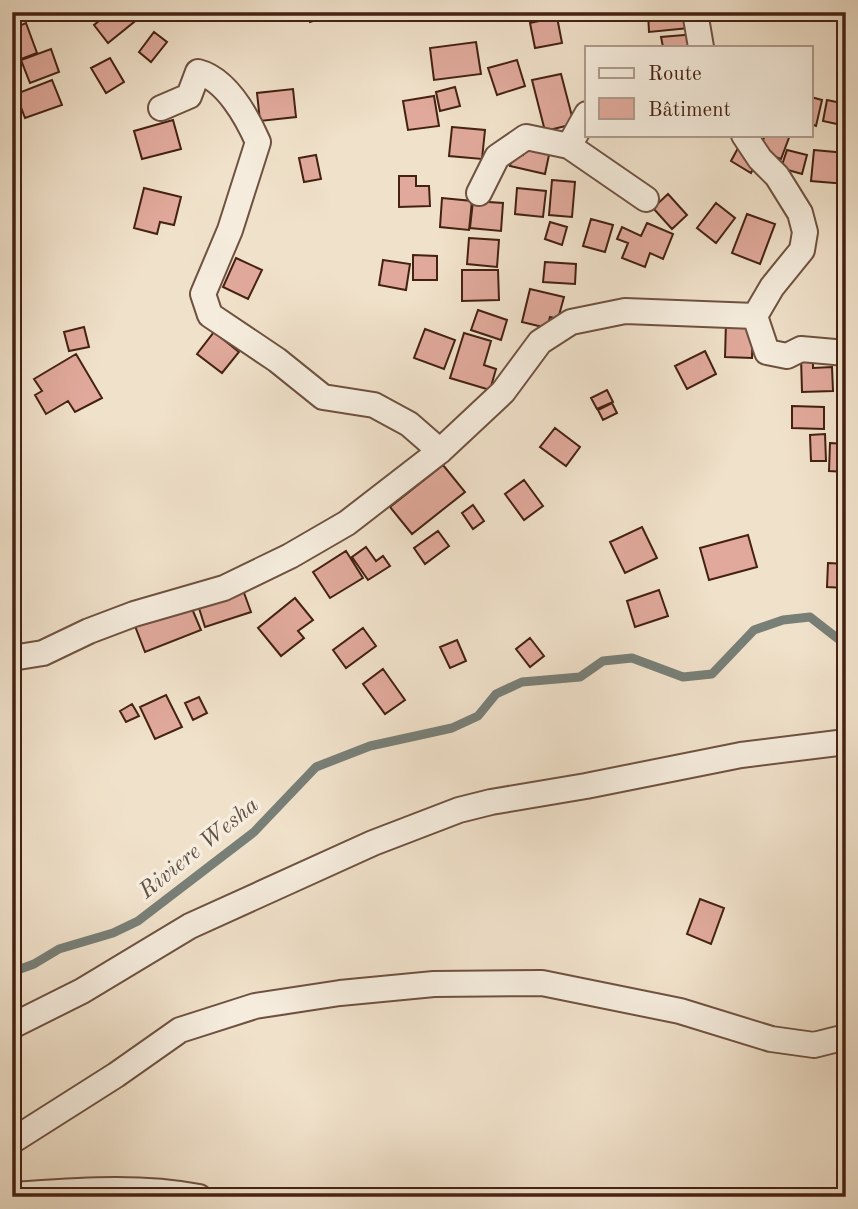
<svg xmlns="http://www.w3.org/2000/svg" width="858" height="1209" font-family="'Old Standard TT',serif">
  <style>
    .lines { fill: none; stroke-linecap: round; stroke-linejoin: round }
    .stream { stroke: #787f77; stroke-width: 9 }
    .building { fill: #e0a99b; stroke: #442112; stroke-width: 2 }
    .street-casing { stroke: #6f5140; stroke-width: 28 }
    .street { stroke: #f5ecdd; stroke-width: 24 }
    .labels { text-anchor: middle; stroke-width: 7; stroke-linejoin: round; paint-order: stroke }
    .water-label { font-size: 23px; font-style: italic; fill: #5e5044; stroke: #f5ecdd }
  </style>
  <rect width="100%" height="100%" fill="#f0e1ca"/>
  <filter id="stains"><feTurbulence type="fractalNoise" baseFrequency=".00286" numOctaves="4"/><feColorMatrix values="0 0 0 0 .2 0 0 0 0 .09 0 0 0 0 .02 0 0 0 .5 -.17"/></filter>
  <radialGradient id="worn" r=".72"><stop offset=".6" stop-color="#630" stop-opacity="0"/><stop offset="1" stop-color="#630" stop-opacity=".3"/></radialGradient>
  <g class="lines">
    <path class="stream" d="M12 972 34 964 59 949 113 933 138 921 254 832 316 767 370 746 452 728 478 716 496 694 522 682 580 677 603 661 632 658 683 677 712 674 754 630 783 620 810 617 846 645"/>
  </g>
  <path class="building" d="M110 12H126L134 22 108 43 94 25Z
    M306 12H339L310 22Z
    M610 12H643V14L611 18Z
    M648 12H688L689 28 649 32Z
    M557 17 562 43 535 48 530 23Z
    M26 23 37 53 16 61 12 52V29Z
    M154 32 167 42 151 62 139 52Z
    M696 34 697 47H663L661 37Z
    M476 42 481 74 434 80 430 48Z
    M51 49 59 72 30 83 21 60Z
    M110 58 124 82 106 93 91 68Z
    M517 60 525 86 497 95 488 68Z
    M561 74 574 124 545 131 532 80Z
    M52 80 62 105 25 118 16 94Z
    M455 87 460 106 440 111 436 92Z
    M293 89 296 117 260 121 257 93Z
    M434 96 439 126 408 130 403 101Z
    M811 97 822 100 816 126 811 124Z
    M827 100 846 104V126L823 121Z
    M173 120 181 149 142 159 134 131Z
    M452 127 485 130 482 159 449 156Z
    M765 135H790L781 159 759 151Z
    M525 145 550 150 545 174 510 166 513 152 523 155Z
    M738 148 758 159 751 173 731 161Z
    M787 150 807 155 802 174 781 168Z
    M814 150 846 153V184L811 181Z
    M316 155 321 179 304 182 299 158Z
    M399 176H416V186H429L430 206 399 207Z
    M552 180 575 182 572 217 549 215Z
    M144 188 181 197 174 225 160 222 157 234 134 228Z
    M517 188 546 191 543 217 515 214Z
    M668 194 687 215 672 229 653 208Z
    M442 198 472 201 469 230 440 227Z
    M473 201 503 203 501 231 470 228Z
    M716 203 735 218 716 243 697 228Z
    M747 214 775 224 760 264 732 253Z
    M591 219 613 225 605 252 583 246Z
    M550 222 567 227 562 245 545 239Z
    M647 223 673 234 663 259 650 253 645 267 622 258 628 243 617 239 622 227 641 236Z
    M469 238 499 240 497 267 467 264Z
    M413 255 437 256V280H413Z
    M236 258 262 270 248 299 223 287Z
    M383 260 410 264 406 290 379 285Z
    M545 262 576 264 575 284 543 282Z
    M462 270H498L499 300 462 301Z
    M530 289 564 297 558 319 550 317 547 328 522 322Z
    M478 310 507 320 501 340 471 330Z
    M726 322 753 323 752 358 725 357Z
    M84 327 89 347 69 351 64 332Z
    M425 329 455 340 444 369 414 358Z
    M214 332 239 352 222 373 197 354Z
    M464 333 491 341 484 365 496 369 490 390 450 378Z
    M705 351 716 374 687 389 675 366Z
    M76 354 102 398 75 412 68 401 46 414 35 395 42 391 34 379Z
    M801 357H813V368L832 367 833 391 802 392Z
    M607 390 613 402 597 409 591 398Z
    M612 403 617 413 603 420 598 410Z
    M792 406 824 407V429L792 428Z
    M555 428 580 447 566 466 540 447Z
    M825 434 826 461H811L810 435Z
    M830 443 846 444V472L829 471Z
    M443 465 465 492 412 534 390 507Z
    M524 480 543 506 524 520 505 494Z
    M473 505 484 521 473 529 462 513Z
    M642 527 657 558 625 573 610 542Z
    M438 531 449 546 425 564 414 548Z
    M748 535 757 567 709 580 700 548Z
    M366 547 376 561 383 556 390 566 368 580 352 557Z
    M346 551 363 578 330 598 313 572Z
    M828 563 846 564V588L827 587Z
    M243 590 251 612 205 627 198 605Z
    M659 590 668 616 635 627 627 601Z
    M295 598 313 620 298 631 304 638 281 656 258 628Z
    M190 604 201 630 145 652 135 626Z
    M363 628 376 646 346 668 333 650Z
    M530 638 544 656 530 667 516 649Z
    M457 640 466 661 450 668 440 647Z
    M383 669 405 700 385 714 363 684Z
    M166 695 182 727 155 739 140 707Z
    M199 697 207 713 193 720 185 703Z
    M132 704 139 716 126 722 120 711Z
    M700 899 724 908 711 944 687 934Z"/>
  <g class="lines">
    <defs>
      <path id="street" d="M695 12 701 47
        M161 108 189 96 198 72C226 79 247 117 258 142L230 230 203 294 210 315 277 360 323 397 374 405 409 424 440 451
        M744 135 760 159 777 176 800 213 805 232 802 250 772 287 755 316
        M569 146 646 199
        M479 193 497 157 526 137 569 146 587 114
        M12 658 43 653 89 631 134 614 224 588 290 556 347 523 440 451 503 392 540 342 571 322 625 311 755 316 767 352 787 356 801 349 846 353
        M12 1026 82 991 190 926 373 843 459 810 491 802 586 786 741 755 846 742
        M12 1141 116 1075 180 1030 255 1006 340 993 434 984 542 983 680 1011 771 1039 814 1045 846 1037
        M12 1195C73 1191 138 1185 199 1197"/>
    </defs>
    <use href="#street" class="street-casing"/>
    <use href="#street" class="street"/>
  </g>
  <g class="labels">
    <g class="water-label">
      <text transform="translate(198 847) rotate(-39)" y="8">Riviere Wesha</text>
    </g>
  </g>
  <rect width="858" height="1209" fill="none" stroke="#f0e1ca" stroke-width="42"/>
  <rect x="14" y="14" width="830" height="1181" fill="none" stroke="#442112" stroke-width="3.5"/>
  <rect x="21" y="21" width="816" height="1167" fill="none" stroke="#442112" stroke-width="2"/>
  <rect x="585" y="46" width="228" height="91" fill="#f5ecdd" stroke="#ae9b8c" stroke-width="2"/>
  <rect x="599" y="68" width="35" height="10" fill="#f5ecdd" stroke="#ae9b8c" stroke-width="2"/>
  <text x="648" y="80" font-size="21" fill="#442112">Route</text>
  <rect x="599" y="98" width="35" height="21" fill="#e0a99b" stroke="#ae9b8c" stroke-width="2"/>
  <text x="648" y="116" font-size="21" fill="#442112">Bâtiment</text>
  <rect width="100%" height="100%" filter="url(#stains)"/>
  <rect width="100%" height="100%" fill="url(#worn)"/>
</svg>
